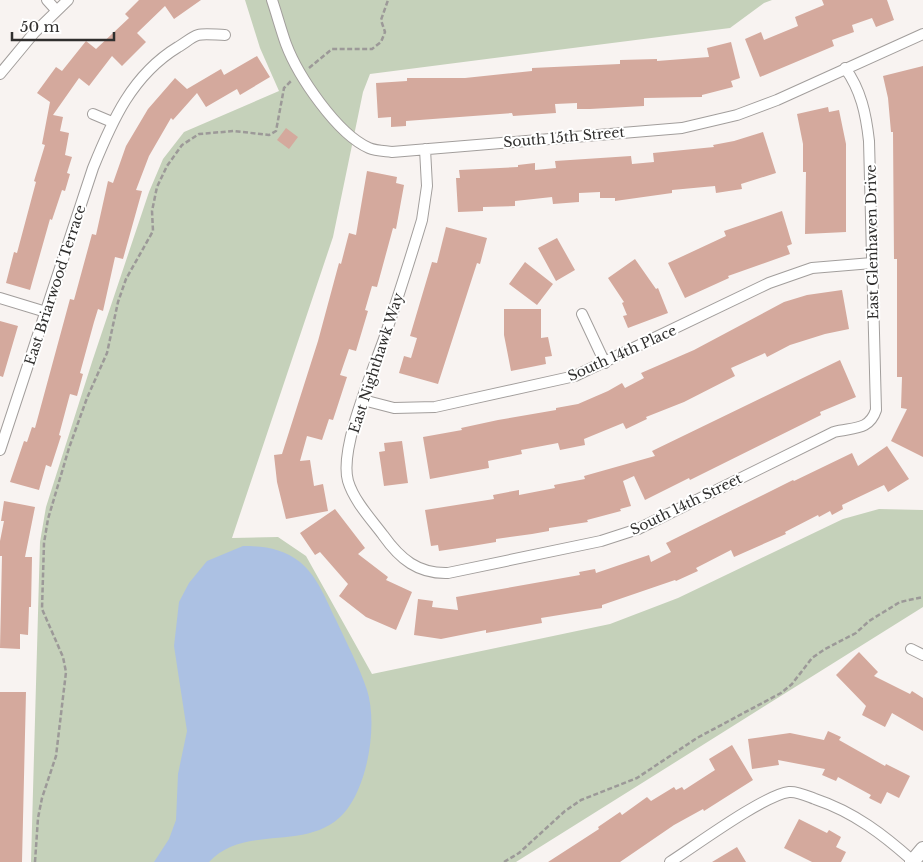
<svg xmlns="http://www.w3.org/2000/svg" width="923" height="862" font-family="'Libre Baskerville',serif">
  <style>
    .green { fill: #c5d1ba }
    .water { fill: #acc1e3 }
    .building { fill: #d4a99d }
    .lines { fill: none; stroke-linecap: round; stroke-linejoin: round }
    .minor-casing { stroke: #a29e9c; stroke-width: 12 }
    .tertiary-casing { stroke: #a29e9c; stroke-width: 16 }
    .path { stroke: #9c9998; stroke-width: 2.5; stroke-dasharray: 5 2.5; stroke-linecap: butt }
    .minor { stroke: #fff; stroke-width: 10 }
    .tertiary { stroke: #fff; stroke-width: 14 }
    .labels { text-anchor: middle; stroke-width: 4; stroke-linejoin: round; paint-order: stroke }
    .street-label { font-size: 14px; fill: #302f2e; stroke: #fff }
  </style>
  <rect width="100%" height="100%" fill="#f8f3f1"/>
  <path class="green" d="M245 0H772L764 3 730 28 370 74 363 92 333 237 232 538 278 537 306 556 372 674 610 624 678 598 843 519 879 509 923 510V607L516 862H31L40 542 46 507 92 362 149 192 163 159 184 132 279 91 260 48Z"/>
  <path class="water" d="M243 546C265 546 283 549 300 562 318 577 326 600 336 620 346 642 359 666 367 690 378 724 368 786 344 813 309 853 245 823 209 862H154L169 839 176 820 178 774 187 731 174 646 179 602 189 583 207 561Z"/>
  <path class="building" d="M139 0H201L174 19 165 6 137 33 146 42 122 66 112 56 89 86 79 78 53 115 63 117 60 131 69 133 65 155 72 157 67 173 70 174 65 191 62 190 52 220 50 219 30 290 6 283 14 252 17 253 36 182 34 181 45 145 42 144 50 102 37 93 56 67 62 71 86 41 96 49 129 18 125 14Z
    M822 0H887L894 20 876 27 872 18 852 25 854 32 832 40 834 46 760 77 745 39 761 32 764 40 798 26 795 17 824 5Z
    M731 42 740 78 731 81 733 87 702 95V97L644 98V106L590 109H577V103L555 104 556 113 513 116 512 113 406 121V126L391 127V117L378 118 376 83 407 81V78H465L532 71V68L620 64V60L657 59V61L709 57 707 48Z
    M257 56 270 77 240 95 237 89 206 107 197 93 173 120 171 118 149 156 136 190 142 191 123 259 115 257 103 311 98 309 94 322 80 373 83 374 77 396 70 394 59 435 61 436 51 467 46 465 39 490 10 482 24 441 27 442 32 427 35 428 70 299 74 300 92 234 96 235 108 181 113 183 126 146 148 109 175 78 187 89 221 69 224 75Z
    M923 66V457L891 441 907 409 901 408 902 377H897V259H894L893 132H891L888 98 883 76Z
    M828 107 829 112 839 110 846 144V232L805 234 806 172H803V144L797 114Z
    M286 128 298 137 289 149 277 140Z
    M763 132 776 173 741 184 742 189 716 193 715 186 672 190V193L615 201V198H600V192L579 193V202L553 204 552 197 515 201V206L483 207V211L458 212 456 178H460L459 170 518 167V165L535 163V170L556 168 555 161 631 156 632 164 654 162 653 153 714 147 713 145 734 141Z
    M367 171 397 177 396 183 404 185 396 229 393 228 377 287 372 286 365 310 368 311 356 351 349 349 340 375 347 377 333 420 329 419 322 440 307 436 300 461 310 460 314 486 323 484 328 511 286 519 277 482 274 455 282 454 318 341 339 263 341 264 349 233 356 235Z
    M782 211 792 244 787 246 790 254 728 276 729 278 685 298 668 263 726 236 724 231Z
    M446 227 487 238 480 264 477 263 438 384 399 373 404 356 411 358 417 338 410 336 432 262 437 263Z
    M557 238 575 270 556 281 538 248Z
    M635 259 656 289 658 288 668 313 628 328 623 316 627 315 622 303 624 302 608 278Z
    M525 262 553 284 537 305 509 284Z
    M842 290 849 329 825 334 790 345 767 357 765 353 731 368 735 376 684 402 646 417 647 419 626 429 623 423 584 439 585 445 560 450 558 443 521 450 522 454 488 461 489 468 430 479 423 437 462 430 461 428 498 420 556 410V408L578 404 608 391 622 383 625 388 644 378 641 373 694 350 784 302 807 295Z
    M504 309H541V338L548 337 552 356 545 357 546 364 511 371 504 335Z
    M0 321 18 326 3 377 0 376Z
    M840 360 856 397 820 412 821 415 690 480 689 478 645 500 634 476 623 481 631 506 620 509 621 511 587 520 588 522 549 528V531L532 534 496 539V542L472 546 439 551 438 545 431 546 425 510 494 499 493 495 519 490V495L555 488 554 485 585 479 584 476 655 456 652 451Z
    M402 441 408 483 384 486 379 452 385 451 384 443Z
    M887 446 909 479 888 492 884 485 842 505 843 509 832 515 830 511 819 517 818 515 785 532 786 534 734 557 731 550 696 568 698 571 676 581 675 580 602 605V608L541 618 542 623 486 633V630L441 639 414 635 418 599 433 601 432 607 458 610 456 597 580 575 579 572 595 569 596 573 649 555 651 562 671 552 666 543 793 480 794 481 852 453 858 466Z
    M4 501 35 507 25 557H32L31 607H29L28 635 20 634V649L0 648 2 556H0V541L4 521H1Z
    M335 509 365 548 358 554 388 577 386 580 412 592 396 630 366 617 339 596 348 584 320 552 315 555 300 533Z
    M859 652 878 672 874 676 910 694 912 691 923 698V731L892 713 885 727 862 715 866 706 836 675Z
    M0 692H26L22 862H0Z
    M828 731 841 737 839 740 885 766 886 764 910 776 899 798 887 792 881 804 869 798 871 795 838 777 836 781 822 775 825 769 778 760 779 765 752 769 748 739 790 733 824 740Z
    M732 745 753 780 704 811 703 809 674 825 620 862H548L599 829 598 827 620 812 622 815 647 797 651 801 674 787 676 790 682 787 684 790 715 770 709 759Z
    M799 819 827 833 829 830 841 837 836 847 846 852 841 862H812L784 848Z
    M737 847 746 862H712Z"/>
  <g class="lines">
    <defs>
      <path id="minor" d="M47 0 56 10
        M272 0C277 15 281 30 286 44 298 76 337 134 369 148 376 151 385 151 392 152L682 128 737 115 777 100 923 34
        M0 74 34 33 68 0
        M93 114 112 122
        M425 149 427 186 422 220C410 260 397 300 384 339 372 373 339 449 348 481 354 501 371 519 383 535 400 559 418 574 448 573L601 541 638 529 834 432C853 427 869 431 876 410L869 141C866 114 861 90 845 68
        M0 298 46 312
        M582 314 605 363
        M363 400 394 408 435 407 575 376 769 283 812 268 872 263
        M0 450 93 168C112 121 132 75 178 47 184 44 191 37 198 35 205 33 217 35 225 35
        M911 649 923 655
        M670 862C695 846 764 795 789 792 797 791 807 796 815 799 854 812 884 835 914 862"/>
      <path id="tertiary" d="M912 862 923 849"/>
    </defs>
    <use href="#minor" class="minor-casing"/>
    <use href="#tertiary" class="tertiary-casing"/>
    <path class="path" d="M309 68 332 49H372L381 42 385 32 381 20 388 0
      M35 862 38 818 42 798 56 756 66 672 63 657 42 609 44 543 48 519 69 448 87 398 107 353 118 302 126 279 153 231 152 211 157 187 167 166 182 145 199 134 234 131 269 135 276 131 284 88 292 80
      M504 862 519 853 565 811 581 800 637 778 697 738 781 693 792 684 812 658 825 649 856 633 869 621 900 602 923 597"/>
    <use href="#minor" class="minor"/>
    <use href="#tertiary" class="tertiary"/>
  </g>
  <g class="labels">
    <g class="street-label">
      <text transform="translate(564 137) rotate(-5)" y="5">South 15th Street</text>
      <text transform="translate(872 242) rotate(-91)" y="5">East Glenhaven Drive</text>
      <text transform="translate(55 285) rotate(-72)" y="5">East Briarwood Terrace</text>
      <text transform="translate(622 353) rotate(-24)" y="5">South 14th Place</text>
      <text transform="translate(376 363) rotate(-72)" y="5">East Nighthawk Way</text>
      <text transform="translate(686 504) rotate(-26)" y="5">South 14th Street</text>
    </g>
  </g>
  <path d="M12 32v8h102v-8" fill="none" stroke="#302f2e" stroke-width="2.5"/>
  <text x="20" y="32" font-size="15" fill="#302f2e" stroke="#ffffff" stroke-width="4" paint-order="stroke">50 m</text>
</svg>
